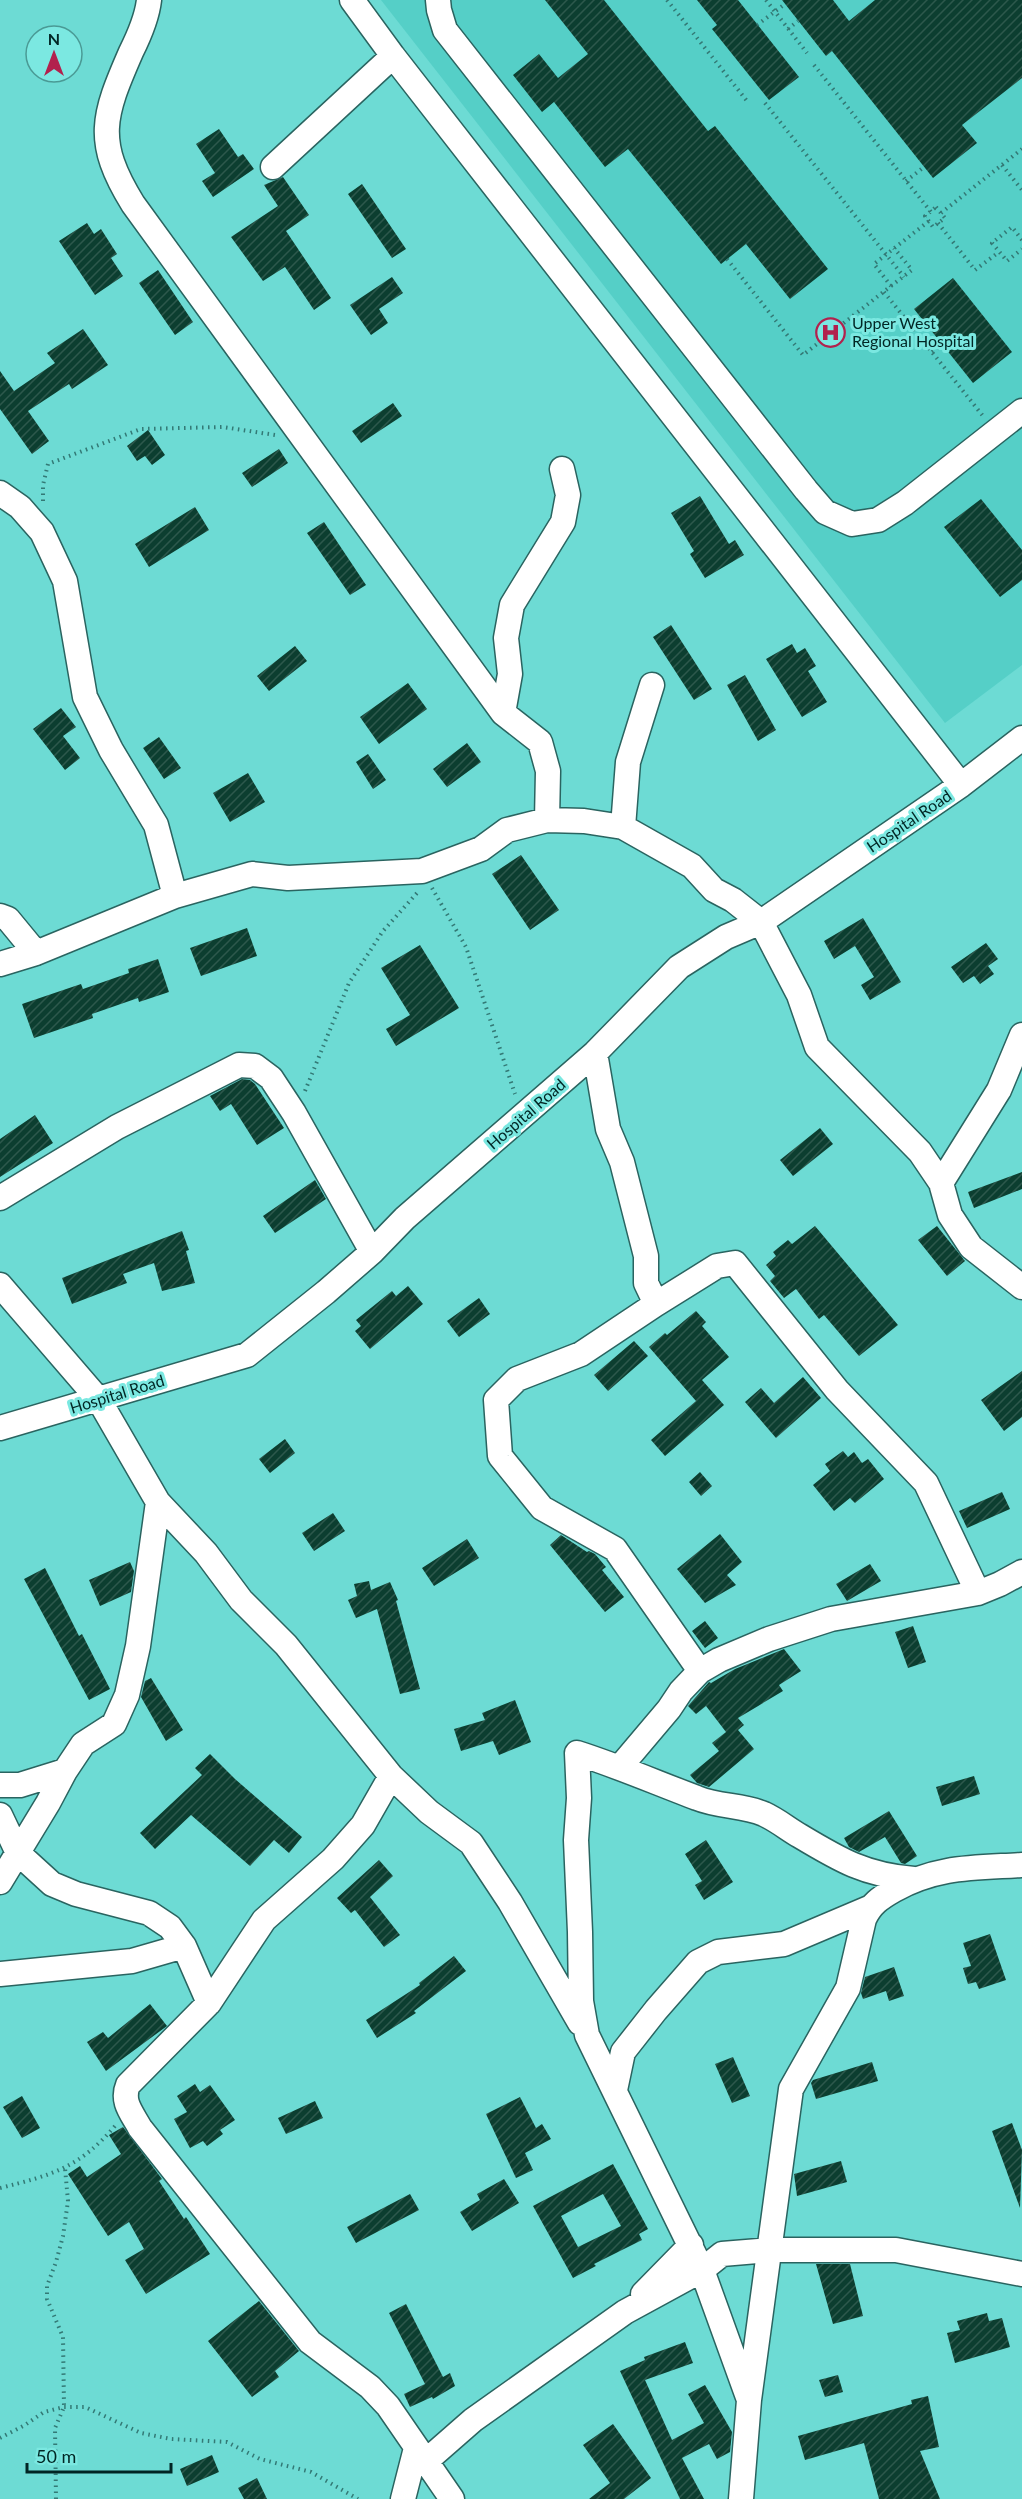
<svg xmlns="http://www.w3.org/2000/svg" width="1022" height="2499" font-family="Lato,sans-serif">
  <style>
    .built { fill: #55cfc7 }
    .building { fill: url(#building-hatch); fill-rule: evenodd }
    .lines { fill: none; stroke-linecap: round; stroke-linejoin: round }
    .minor-casing { stroke: #2a6460; stroke-width: 27 }
    .path { stroke: #337975; stroke-width: 4; stroke-dasharray: 1.5 4.5; stroke-linecap: butt }
    .minor { stroke: #fff; stroke-width: 24 }
    .labels { text-anchor: middle; stroke-width: 6; stroke-linejoin: round; paint-order: stroke }
    .poi-label { font-size: 16px; fill: #012624; stroke: #7be8e1; text-anchor: start }
    .street-label { font-size: 16px; fill: #012624; stroke: #7be8e1 }
  </style>
  <defs>
    <pattern id="building-hatch" width="6" height="6" patternUnits="userSpaceOnUse" patternTransform="scale(1.5)"><rect width="6" height="6" fill="#0c3e30"/><path d="M-1 1l2-2M0 6l6-6M5 7l2-2" fill="none" stroke="#2d584c"/></pattern>
  </defs>
  <rect width="100%" height="100%" fill="#6ddbd4"/>
  <path class="built" d="M381 0H1022V665L945 723Z"/>
  <path class="building" d="M545 0H604L708 131 715 126 828 269 790 299 746 244 721 264 628 149 605 167 554 102 542 112 513 75 539 54 558 78 588 54Z
    M697 0H738L799 77 769 100 712 29 717 25Z
    M782 0H833L849 21 875 0H1022V78L962 125 977 143 933 178 832 51 826 56Z
    M219 129 238 157 243 154 254 169 213 197 202 181 215 173 196 144Z
    M283 177 309 215 286 231 331 298 314 310 285 267 263 281 231 237 278 206 264 185Z
    M362 184 406 249 392 258 348 194Z
    M87 223 94 234 101 229 117 254 111 258 123 276 95 295 59 241Z
    M158 270 193 322 175 335 139 283Z
    M392 277 403 293 379 309 388 323 371 335 350 305Z
    M953 278 1012 352 973 383 914 309Z
    M83 329 108 365 72 389 69 384 28 411 49 441 32 454 0 409V371L14 391 55 363 47 353Z
    M393 403 402 416 361 443 352 431Z
    M148 430 165 455 152 465 145 456 137 461 127 446Z
    M279 449 288 463 252 487 242 473Z
    M700 496 729 544 735 540 744 555 705 578 690 554 694 551 671 513Z
    M981 499 1022 550V580L1000 597 944 527Z
    M195 507 209 530 149 567 135 544Z
    M324 522 366 585 350 595 307 533Z
    M671 625 712 689 694 700 653 637Z
    M792 644 797 653 805 648 816 666 808 671 827 702 802 717 766 659Z
    M295 646 307 661 269 691 257 676Z
    M745 675 776 730 758 741 727 685Z
    M408 683 427 709 379 744 360 717Z
    M61 708 76 727 63 736 80 758 65 770 33 729Z
    M159 737 181 768 164 779 143 748Z
    M467 743 481 762 447 787 433 769Z
    M368 754 386 780 373 789 356 762Z
    M248 773 265 802 230 822 213 793Z
    M521 855 559 910 530 930 492 874Z
    M863 918 901 982 870 1000 861 985 874 977 855 946 834 959 824 941Z
    M247 928 257 956 201 976 190 948Z
    M986 943 998 959 988 966 994 974 980 984 974 976 963 983 951 967Z
    M420 945 459 1008 396 1046 386 1029 410 1015 381 968Z
    M158 959 169 992 139 1002 138 998 92 1014 93 1018 34 1038 22 1004 81 984 83 989 129 973 128 969Z
    M242 1079 250 1080 255 1084 284 1128 257 1145 231 1104 220 1111 210 1096Z
    M35 1115 53 1143 0 1177V1139Z
    M820 1128 833 1144 793 1176 780 1160Z
    M1022 1172V1189L974 1208 968 1192Z
    M315 1180 326 1199 275 1233 263 1216Z
    M815 1226 898 1325 859 1356 824 1315 819 1319 796 1289 784 1298 770 1281 775 1276 766 1265 776 1256 773 1252 788 1240 792 1244Z
    M937 1226 965 1261 947 1276 918 1240Z
    M182 1231 189 1250 186 1251 195 1283 162 1291 154 1263 123 1274 127 1283 72 1304 62 1278Z
    M408 1286 423 1304 370 1349 355 1331 361 1326 356 1320 392 1291 396 1296Z
    M479 1298 490 1314 459 1337 447 1321Z
    M696 1311 706 1322 702 1326 729 1357 702 1380 724 1405 665 1456 651 1440 696 1401 649 1347 665 1333 667 1335Z
    M634 1341 648 1356 608 1391 594 1375Z
    M1022 1371V1417L1004 1431 981 1400Z
    M803 1377 821 1398 776 1438 745 1402 761 1388 774 1403Z
    M285 1439 295 1453 270 1473 259 1459Z
    M843 1451 848 1457 854 1452 862 1463 868 1459 884 1479 855 1503 850 1498 834 1511 813 1485 830 1471 825 1464Z
    M700 1472 712 1486 701 1496 689 1482Z
    M1002 1492 1010 1509 967 1528 959 1511Z
    M333 1513 345 1531 314 1551 302 1533Z
    M720 1534 742 1562 727 1575 736 1585 705 1603 677 1569Z
    M561 1535 587 1552 589 1551 595 1554 606 1567 602 1570 624 1597 605 1612 550 1545Z
    M467 1539 479 1558 434 1586 422 1568Z
    M130 1562 134 1571 131 1592 100 1606 89 1580Z
    M870 1564 881 1581 847 1601 836 1584Z
    M45 1568 79 1636 82 1634 110 1689 89 1700 24 1579Z
    M369 1581 371 1590 390 1582 398 1600 396 1601 420 1689 400 1694 377 1609 356 1618 348 1600 357 1596 354 1584Z
    M705 1621 718 1638 705 1648 692 1631Z
    M913 1626 926 1662 908 1668 895 1632Z
    M784 1649 801 1671 779 1685 783 1691 738 1718 744 1725 738 1730 754 1749 709 1787 697 1783 690 1775 719 1751 712 1743 726 1732 706 1706 696 1714 688 1706 709 1682 711 1683 735 1669Z
    M151 1678 183 1730 166 1741 141 1697 145 1681Z
    M515 1700 531 1742 499 1755 493 1741 461 1751 454 1729 485 1720 482 1713Z
    M210 1754 235 1779 302 1837 289 1853 274 1840 250 1866 191 1815 155 1849 140 1833 202 1775 195 1768Z
    M974 1776 980 1794 942 1806 936 1787Z
    M889 1811 917 1856 905 1864 901 1863 885 1837 859 1852 849 1847 844 1838Z
    M706 1840 733 1882 704 1900 695 1885 702 1881 685 1854Z
    M379 1860 393 1876 370 1897 400 1935 384 1947 355 1910 351 1913 337 1898Z
    M990 1934 1006 1980 979 1989 976 1982 968 1984 963 1968 971 1966 963 1943Z
    M454 1956 466 1971 414 2011 416 2013 377 2038 366 2020 420 1985 419 1983Z
    M894 1967 904 1996 889 2001 886 1991 863 1999 861 1993 865 1977Z
    M150 2004 167 2026 106 2071 87 2042 103 2032 108 2038Z
    M733 2057 750 2096 732 2103 715 2064Z
    M872 2062 878 2081 816 2099 811 2083 813 2080Z
    M195 2084 200 2092 210 2085 235 2120 220 2130 223 2134 207 2146 203 2141 190 2148 174 2119 187 2112 177 2096Z
    M22 2096 40 2128 22 2138 3 2107Z
    M520 2097 536 2128 542 2124 551 2139 525 2153 533 2170 516 2178 486 2114Z
    M315 2101 323 2118 286 2134 278 2118Z
    M1012 2123 1022 2150 1020 2208 992 2131Z
    M123 2127 162 2179 159 2181 184 2219 186 2217 210 2254 146 2294 125 2260 144 2249 129 2222 108 2236 68 2174 80 2166 87 2177 121 2154 109 2135Z
    M841 2161 847 2182 797 2196 794 2174Z
    M613 2164 648 2229 639 2234 642 2240 594 2264 596 2266 573 2278 533 2206ZM603 2194 621 2226 578 2247 561 2216Z
    M504 2179 519 2203 472 2231 460 2212 480 2200 477 2194Z
    M410 2194 419 2210 356 2243 347 2227Z
    M816 2264H850L863 2316 833 2324Z
    M259 2301 299 2351 275 2371 279 2377 252 2397 208 2341Z
    M406 2304 443 2377 450 2373 455 2386 433 2399 432 2397 410 2407 404 2394 425 2384 389 2313Z
    M987 2313 989 2321 1002 2318 1010 2347 955 2363 947 2333 960 2330 957 2321Z
    M685 2342 693 2363 645 2380 672 2440 704 2423 688 2394 705 2385 732 2432 730 2452 717 2459 709 2444 682 2458 704 2499H680L620 2371 645 2360 644 2357Z
    M838 2375 843 2392 825 2397 819 2380Z
    M928 2396 939 2447 920 2451 940 2499H879L864 2443 805 2460 798 2436 912 2404 911 2400Z
    M613 2424 651 2478 624 2499H589L610 2483 583 2445Z
    M212 2455 219 2472 187 2486 180 2469Z
    M257 2478 267 2499H244L238 2488Z"/>
  <g class="lines">
    <defs>
      <path id="minor" d="M149 0C147 18 139 36 131 52 103 116 94 141 133 204L503 713 540 742 548 771 547 820
        M352 0 393 56 961 785
        M438 0 439 10 445 30 806 490 825 512 852 524 878 520 905 503 1022 411
        M273 167 393 56
        M0 493 20 507 42 532 65 581 85 697 111 750 156 825 175 896 252 874 288 878 422 871 481 849 507 830 547 820 584 821 623 827 692 866 714 890 733 900 761 922 799 995 817 1047 920 1152 941 1183 950 1215 971 1247 1022 1287
        M503 713 510 674 506 638 512 605 563 522 568 495 562 469
        M623 827 628 762 652 685
        M0 916 8 919 36 953
        M0 964 36 953 175 896
        M595 1053 608 1129 622 1162 646 1256V1283L656 1304 581 1354 517 1379 496 1400 500 1456 542 1508 615 1549 700 1671
        M941 1183 999 1090 1022 1035
        M0 1198 117 1127 239 1065 255 1066 271 1078 294 1113 372 1252
        M0 1285 99 1400 158 1502 206 1553 241 1600 286 1645 391 1776 429 1812 471 1843 510 1902 580 2023
        M656 1304 717 1266 735 1263 837 1390 926 1483 978 1593
        M0 1428 247 1355 326 1292 372 1252 405 1218 595 1053 679 967 726 937 761 922 961 785 1022 738
        M620 1767 669 1709 681 1691 700 1671 719 1660 769 1639 831 1619 978 1593 1000 1584 1022 1572
        M0 1785H20L65 1771
        M0 1815 18 1853 52 1884 76 1894 149 1913 170 1927 184 1946 209 2003 128 2085C121 2102 132 2113 140 2128L310 2342 370 2387 388 2406 452 2499
        M0 1882 48 1803 65 1771 83 1744 114 1724 127 1695 138 1646 158 1502
        M0 1974 132 1961 184 1946
        M209 2003 264 1920 333 1859 363 1825 391 1776
        M615 2090 623 2052 656 2010 698 1962 718 1952 784 1944 869 1908
        M643 2294 691 2245
        M749 2400 702 2270 587 2035 581 2001 580 1932 576 1840 579 1798 577 1753C618 1766 657 1783 697 1798 719 1807 743 1805 764 1814 777 1820 788 1829 800 1836 840 1860 865 1875 914 1879
        M425 2462 473 2420 625 2312 702 2270 722 2254 770 2250H896L1022 2274
        M403 2499 416 2448
        M741 2499 749 2400 791 2089 848 1988 864 1919C871 1904 880 1898 894 1890 938 1866 973 1868 1022 1865"/>
    </defs>
    <use href="#minor" class="minor-casing"/>
    <path class="path" d="M667 0 747 101
      M766 0 807 53
      M757 25 785 4
      M788 29 798 21
      M814 65 931 212
      M765 103 904 277
      M1002 165 1022 190
      M906 181 924 167
      M936 207 945 218 933 227 925 216Z
      M941 213 1022 149
      M938 223 975 270 999 252
      M1022 240 1012 227 992 243 1007 261 1022 249
      M727 259 803 355 891 286 874 264 929 221
      M891 286 912 270 894 248
      M884 292 983 416
      M932 352 942 345
      M43 501V485L48 464 141 429 223 427 275 435
      M432 888 466 947 515 1094
      M305 1091 349 983 383 931 417 893
      M0 2188C52 2175 79 2168 115 2126
      M0 2438 25 2425 44 2412 64 2407H85L141 2433 171 2439 227 2442 260 2459 311 2472 358 2499
      M56 2499 55 2428 64 2407 63 2337 47 2299V2286L56 2262 63 2236 68 2201 65 2168"/>
    <use href="#minor" class="minor"/>
  </g>
  <defs>
    <symbol id="hospital-ring" viewBox="-11 -11 22 22"><circle r="9.5" fill="#7be8e1" stroke="#b2214d" stroke-width="1.5"/><path d="M-5-5h3v3.5h4V-5h3V5h-3V1.5h-4V5h-3Z" fill="#b2214d"/></symbol>
  </defs>
  <g fill-rule="evenodd">
    <use href="#hospital-ring" x="814" y="316" width="33" height="33"/>
  </g>
  <g class="labels">
    <g class="poi-label">
      <text x="852" y="329">Upper West<tspan x="852" dy="18">Regional Hospital</tspan></text>
    </g>
    <g class="street-label">
      <text transform="translate(909 821) rotate(-34)" y="6">Hospital Road</text>
      <text transform="translate(526 1114) rotate(-41)" y="6">Hospital Road</text>
      <text transform="translate(117 1394) rotate(-17)" y="6">Hospital Road</text>
    </g>
  </g>
  <g transform="translate(54 54)"><circle r="28" fill="#7be8e1" stroke="#4a9a95" stroke-width="1.5"/>
  <path d="M0-4.5L10 22L0 15L-10 22Z" fill="#b2214d"/>
  <text y="-9" font-size="16" font-weight="bold" text-anchor="middle" fill="#012624">N</text>
  </g>
  <path d="M27 2463v9h144v-9" fill="none" stroke="#012624" stroke-width="3"/>
  <text x="36" y="2463" font-size="18" fill="#012624" stroke="#7be8e1" stroke-width="4.5" paint-order="stroke">50 m</text>
</svg>
